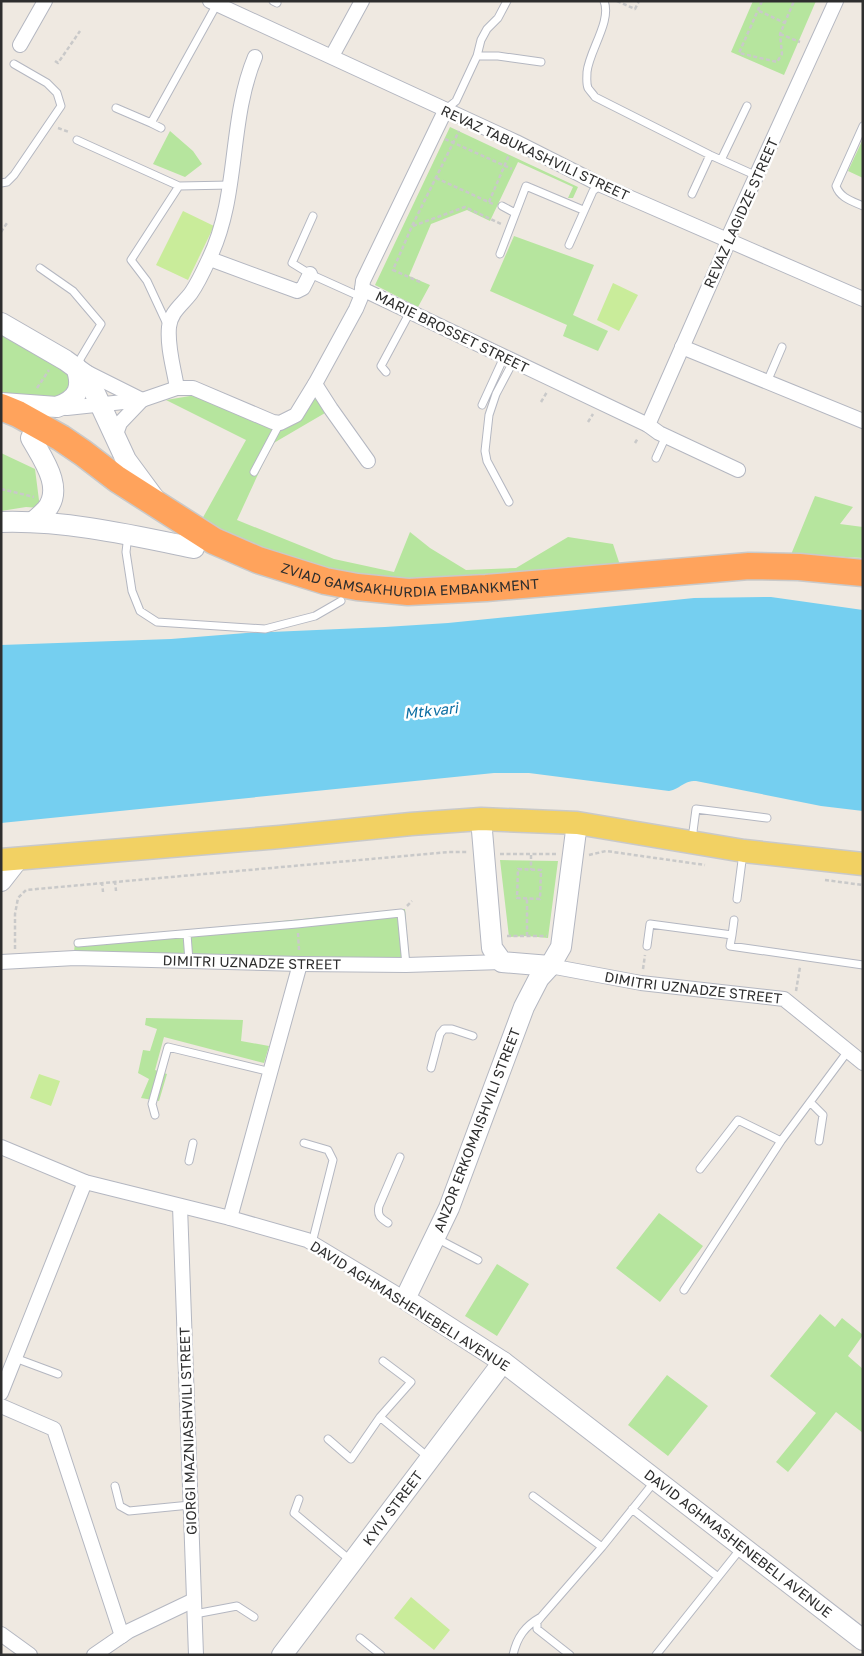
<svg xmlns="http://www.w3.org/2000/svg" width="864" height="1656" font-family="'Golos Text',sans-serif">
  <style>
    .green { fill: #b6e59e }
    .pitch { fill: #c9ec9a }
    .water { fill: #75cff0 }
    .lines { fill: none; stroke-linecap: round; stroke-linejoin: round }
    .lane-casing { stroke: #b4b7c1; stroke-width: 9 }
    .street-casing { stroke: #b4b7c1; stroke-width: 16 }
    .secondary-casing { stroke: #b4b7c1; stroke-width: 22 }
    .primary-casing { stroke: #c9c9c9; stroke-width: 25 }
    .highway-casing { stroke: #c9c9c9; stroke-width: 29 }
    .path { stroke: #c9c9c9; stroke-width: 2.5; stroke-dasharray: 4 2.5; stroke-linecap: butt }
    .lane { stroke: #fff; stroke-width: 7 }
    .street { stroke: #fff; stroke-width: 14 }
    .secondary { stroke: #fff; stroke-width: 20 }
    .primary { stroke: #f2d163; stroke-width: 22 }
    .highway { stroke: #ffa35c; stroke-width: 26 }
    .labels { text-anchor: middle; stroke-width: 5; stroke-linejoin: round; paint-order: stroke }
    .street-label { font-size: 14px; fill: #2e2e2e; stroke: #fff }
    .water-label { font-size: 15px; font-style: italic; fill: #0d6fa3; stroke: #fff }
  </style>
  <rect width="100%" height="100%" fill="#efe9e1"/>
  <path class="green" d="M753 1H816L784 75 731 52Z
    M450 127 578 187 573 198H568L573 187 518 162 490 221 467 210 431 224 409 276 430 285 418 307 375 285Z
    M170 131 193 151 202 164 185 177 153 164Z
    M863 139V178L848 171Z
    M514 236 594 265 573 315 608 331 598 351 563 336 567 325 490 291Z
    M1 335 70 369 75 384 48 405 1 393Z
    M315 394 325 413 272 444 237 520 334 559 394 572 410 532 430 548 466 570 516 568 568 537 613 544 622 571 397 583 303 569 201 521 246 440 166 400 190 396H204L283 424Z
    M1 453 35 469 40 508 26 507 1 511Z
    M815 496 853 507 840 524 863 527V558L810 555 790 557Z
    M500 860 558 861 548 938 527 936 509 937Z
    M405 909 409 958 74 953 75 941Z
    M146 1018 243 1020 241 1041 269 1046 264 1063 164 1037 155 1070 167 1074 159 1101 141 1098 149 1079 138 1073 143 1050 150 1051 157 1029 145 1025Z
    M659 1213 703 1246 660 1302 616 1268Z
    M497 1264 529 1284 497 1336 465 1316Z
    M820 1314 835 1327 842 1318 863 1335 848 1356 863 1369V1433L836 1412 788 1472 776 1462 816 1413 770 1376Z
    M667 1375 708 1406 668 1456 628 1425Z"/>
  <path class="pitch" d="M183 211 214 226 188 280 156 265Z
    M613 283 638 295 619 331 597 320Z
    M39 1074 60 1081 51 1106 30 1098Z
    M411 1597 450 1630 434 1650 394 1618Z"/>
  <path class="water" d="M771 597 863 610V811L821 806 696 781C682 781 681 789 669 791L529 773H494L1 823V645L171 639 246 633 385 627 448 623 694 598Z"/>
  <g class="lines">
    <defs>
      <path id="lane" d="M273 1 277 3
        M604 1C612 21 589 51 587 72 587 77 586 83 588 88 590 91 593 94 595 97L710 155 757 176
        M477 56 481 40 487 29 498 18 507 1
        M116 108 151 123 217 4
        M445 110 456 101 477 56H498L541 62
        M151 123 161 128
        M863 126 836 186C840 198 852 201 863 206
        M77 140 179 186 231 185
        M721 160 747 106
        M1 183 7 182 14 175 61 106 57 93 47 83 14 64
        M692 194 710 155
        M502 206 515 213
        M313 216 292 263 310 274 361 297
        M569 245 593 191 601 185
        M500 254 526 186 583 210
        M40 268 73 291 101 324 76 366
        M167 324 147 281 131 260 179 186
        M386 372 381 366 410 312
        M767 382 782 347
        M482 405 504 357
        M656 458 666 436
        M254 472 280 423
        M509 502 487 461 485 451 489 415 496 394 513 362
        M128 535 126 552 132 591 140 611 157 622 265 629 315 616 341 601
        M692 839 696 809 767 818
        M737 899 743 853
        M187 934 189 961
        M732 935 734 920
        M78 943 297 924 401 913 406 965
        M647 946 650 924 732 935 730 946 863 965
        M431 1068 440 1034 444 1029H452L473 1036
        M810 1102 823 1115 819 1141
        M155 1115 152 1104 168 1047 271 1072
        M304 1143 328 1150 333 1160 312 1243
        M189 1161 193 1143
        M700 1169 738 1120 781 1141
        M388 1223C380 1218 377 1215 379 1206L400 1157
        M436 1238 478 1260
        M684 1290 781 1141 848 1051
        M15 1358 58 1374
        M383 1361 411 1382 380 1417 428 1457
        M328 1439 351 1459 380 1417
        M115 1486 120 1506 129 1511 190 1505
        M533 1496 602 1547
        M299 1499 294 1513 350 1560
        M632 1509 718 1577
        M195 1614 237 1606 254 1617
        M541 1617 537 1622V1629L570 1655
        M360 1638 381 1655
        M513 1655C517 1637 525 1626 541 1617L602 1547 655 1481
        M656 1655 742 1547"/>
      <g id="street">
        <path d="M210 1 516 142 601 185 863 299"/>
        <path d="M20 45 45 1"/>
        <path d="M332 56 362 1"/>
        <path d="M210 259 297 291 303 288 310 274"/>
        <path d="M362 289 648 425 659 433 738 470"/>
        <path d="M682 347 863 421"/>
        <path d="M82 370 142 400"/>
        <path d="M315 384 331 409 368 461"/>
        <path d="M177 388C174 369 167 347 169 327 171 311 182 305 191 293 198 283 204 270 209 259 240 195 228 122 255 57"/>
        <path d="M59 407 67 408 142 400 177 388H193L273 422 280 423 296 415 315 384 356 309 361 297 363 281 445 111"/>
        <path d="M648 425 725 250 727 240 836 1"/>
        <path d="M115 437 120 423 142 400"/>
        <path id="s1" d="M1 962 75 958 300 964 406 965 502 962"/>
        <path id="s2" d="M550 966 641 983 784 999 863 1063"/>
        <path d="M1 1147 85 1182 230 1218 307 1240 405 1299"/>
        <path d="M180 1206 196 1655"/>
        <path d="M230 1218 300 964"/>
        <path d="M1 1393 85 1182"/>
        <path d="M1 1406 54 1429 122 1636"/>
        <path d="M1 1634 30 1655"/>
        <path d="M94 1655 129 1631 194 1600"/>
      </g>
      <g id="secondary">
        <path d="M1 323 65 360 87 376 126 460 154 498"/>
        <path d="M2 403 57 407C79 399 83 387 76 367"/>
        <path d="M31 438C42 458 65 488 46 510 42 514 38 518 34 521"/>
        <path d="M1 522C66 520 131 535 194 548"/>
        <path d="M481 819 492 948 502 962 550 966"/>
        <path id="s3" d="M577 823 561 947 550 966 539 978 524 1007 449 1208 405 1299 503 1362 863 1640"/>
        <path d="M1 881 19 858"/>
        <path id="s4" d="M282 1655 503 1362"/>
      </g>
      <path id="primary" d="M1 860 280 837 411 824 481 819 577 823 744 851 863 864"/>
      <g id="highway">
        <path id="s5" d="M1 407 18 414 61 438 83 453 117 479 214 541 258 560 325 581 357 587 408 592 486 588 749 566 799 567 863 573"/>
      </g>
    </defs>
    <use href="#lane" class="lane-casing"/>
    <use href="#street" class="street-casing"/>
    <use href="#secondary" class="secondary-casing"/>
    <use href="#primary" class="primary-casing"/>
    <use href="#highway" class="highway-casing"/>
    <path class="path" d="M617 1 635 9 639 1
      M762 1 739 53 777 62 782 54 780 34 794 1
      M759 11 785 23
      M780 34 800 42
      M55 61 58 63 80 31
      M58 128 69 132
      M445 139 512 169
      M436 178 493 204
      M489 202 509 155
      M413 226 465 207 501 224
      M1 232 7 223
      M420 282 393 270 412 226 459 131
      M37 388 49 370
      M541 402 547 392
      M588 422 593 414
      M635 443 638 438
      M1 489 34 497
      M500 854H557
      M531 855V870
      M589 855 606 851 705 865
      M518 869 541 870 540 899 517 898Z
      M825 880 863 885
      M115 881 116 891
      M102 882 103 892
      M407 906 412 901
      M298 933 299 950
      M507 936H547
      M527 936V898
      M15 949V914L18 898 26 890 449 852H467
      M643 969 645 955
      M796 991 800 967"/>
    <use href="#lane" class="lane"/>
    <use href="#street" class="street"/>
    <use href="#secondary" class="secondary"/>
    <use href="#primary" class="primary"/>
    <use href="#highway" class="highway"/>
  </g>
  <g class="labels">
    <g class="street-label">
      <text transform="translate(535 153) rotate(25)" y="5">REVAZ TABUKASHVILI STREET</text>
      <text transform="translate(741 213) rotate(-66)" y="5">REVAZ LAGIDZE STREET</text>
      <text transform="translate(452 332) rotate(26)" y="5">MARIE BROSSET STREET</text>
      <text dy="5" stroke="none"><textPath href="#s5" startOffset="455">ZVIAD GAMSAKHURDIA EMBANKMENT</textPath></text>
      <text dy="5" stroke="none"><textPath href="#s1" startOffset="251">DIMITRI UZNADZE STREET</textPath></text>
      <text dy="5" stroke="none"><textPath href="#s2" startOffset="145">DIMITRI UZNADZE STREET</textPath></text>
      <text transform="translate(477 1130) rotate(-69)" y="5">ANZOR ERKOMAISHVILI STREET</text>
      <text transform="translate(410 1306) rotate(32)" y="5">DAVID AGHMASHENEBELI AVENUE</text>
      <text transform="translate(188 1431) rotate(-92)" y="5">GIORGI MAZNIASHVILI STREET</text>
      <text dy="5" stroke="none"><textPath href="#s4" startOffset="184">KYIV STREET</textPath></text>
      <text dy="5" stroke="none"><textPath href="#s3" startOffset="925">DAVID AGHMASHENEBELI AVENUE</textPath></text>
    </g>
    <g class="water-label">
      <text transform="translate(431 711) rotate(-6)" y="5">Mtkvari</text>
    </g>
  </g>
  <rect width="864" height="1656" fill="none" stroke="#2e2e2e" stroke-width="5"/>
</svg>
